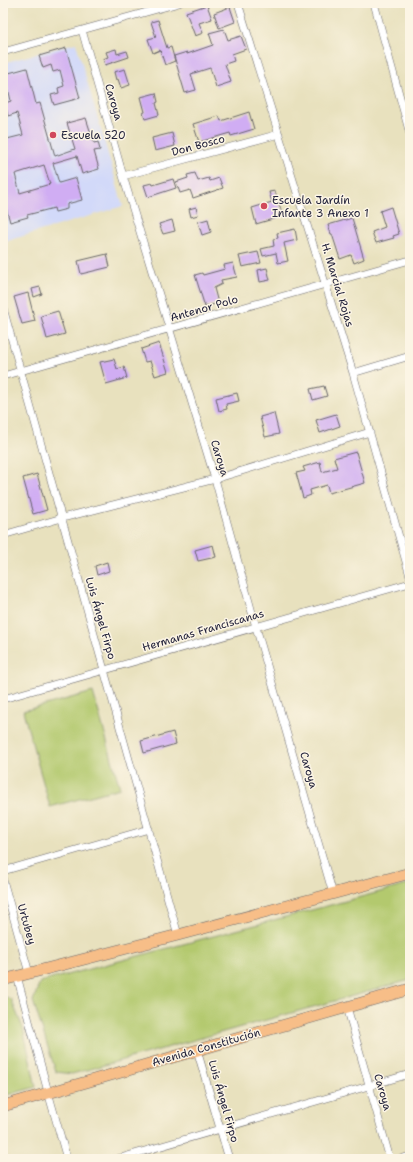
<svg xmlns="http://www.w3.org/2000/svg" width="413" height="1162" font-family="'Shantell Sans',sans-serif">
  <style>
    .built { fill: #d2d9f9 }
    .green { fill: #b3c96e; stroke: #6a7654 }
    .building { fill: #d0adf3; fill-rule: evenodd }
    .lines { fill: none; stroke-linecap: round; stroke-linejoin: round }
    .minor-casing { stroke: #676569; stroke-width: 8 }
    .primary-casing { stroke: #676569; stroke-width: 12 }
    .minor { stroke: #fff; stroke-width: 7 }
    .primary { stroke: #f7be88; stroke-width: 11 }
    .poi-dot { fill: #d1495b; stroke: #fcf5e5; stroke-width: 1.5 }
    .labels { text-anchor: middle; stroke-width: 3; stroke-linejoin: round; paint-order: stroke }
    .street-label { font-size: 11px; fill: #22223b; stroke: #fcf5e5 }
    .poi-label { font-size: 11px; fill: #22223b; stroke: #fcf5e5; text-anchor: start }
  </style>
  <rect width="100%" height="100%" fill="#fcf5e5"/>
  <filter id="ink" filterUnits="userSpaceOnUse"><feTurbulence type="fractalNoise" baseFrequency=".025" numOctaves="2"/><feDisplacementMap in="SourceGraphic" scale="8" xChannelSelector="R" yChannelSelector="G"/><feConvolveMatrix kernelMatrix="1 2 1 2 8 2 1 2 1" color-interpolation-filters="sRGB"/></filter>
  <filter id="wash" filterUnits="userSpaceOnUse"><feTurbulence type="fractalNoise" baseFrequency=".012" numOctaves="4" result="noise"/><feDisplacementMap in="SourceGraphic" scale="16" xChannelSelector="R" yChannelSelector="G"/><feGaussianBlur stdDeviation="0.9" result="paint"/><feColorMatrix in="noise" values="0 0 0 0 0 0 0 0 0 0 0 0 0 0 0 0 0 1.4 0 .05"/><feComposite in="paint" operator="in"/></filter>
  <g filter="url(#wash)">
    <rect width="100%" height="100%" fill="#e8e1be"/>
    <path class="built" d="M76 43 123 206 3 242V63Z"/>
    <path class="green" d="M93 692 120 788 50 807 23 711Z
      M410 884V980L72 1074 56 1072 33 1001 40 982Z
      M3 996 11 999 23 1028 36 1087 3 1096Z"/>
    <g id="blocks">
      <path class="building" d="M207 5 212 19 199 23 203 33 195 36 186 12Z
        M230 7 235 22 219 28 214 13Z
        M158 20 167 48 171 47 175 61 165 65 160 50 153 53 148 39 156 37 151 22Z
        M224 29 228 40 241 36 246 49 232 54 234 61 225 64 231 82 216 87 210 68 191 74 196 90 185 93 174 56 187 52V54L213 45 209 33Z
        M66 48 80 98 54 105 51 95 59 93 58 88 64 86 60 70 53 72 51 65 43 68 39 56Z
        M116 49 117 54 127 51 129 57 105 65 103 59 108 57 106 52Z
        M27 68 36 104 40 103 55 156 75 149 67 123 86 118 94 143 98 142 100 150 94 151 99 169 82 174 77 156 53 163 59 183 76 178 82 200 67 204V209L55 212 54 208 27 215 28 217 10 222 3 197V140L23 135 17 113 8 116 5 103 11 101 5 74ZM44 165 50 184 20 193 15 174Z
        M125 69 130 85 121 88 118 79 116 80 114 72Z
        M156 93 158 102 156 103 159 115 145 119 143 113 145 112 141 97Z
        M249 112 254 129 231 136 230 133 199 142 193 124 219 116 221 121Z
        M172 133 175 146 155 151 152 138Z
        M195 173 198 181 209 178 210 181 219 178 223 188 193 198 190 190 180 193 176 182 188 178 187 175Z
        M173 179 176 188 148 197 144 185 152 183 153 185Z
        M275 191 283 216 256 224 252 208 272 202 269 192Z
        M196 207 198 215 191 217 189 209Z
        M391 207 399 234 393 236 394 238 376 243 372 232 385 227 380 211Z
        M352 218 364 259 354 263 351 255 340 259 332 234H331L328 225Z
        M208 219 211 232 202 235 198 222Z
        M172 220 175 231 163 234 159 224Z
        M295 229 297 240 284 243 288 261 278 263 276 253 263 256 261 249 274 246 273 239 278 238 277 233Z
        M258 252 261 263 242 267 239 256Z
        M107 254 110 267 81 274 78 261Z
        M233 263 237 277 221 280 222 284 214 288 218 303 205 307 195 275 202 273 203 275 225 269 224 265Z
        M267 268 270 280 260 282 258 270Z
        M40 287 42 294 34 297 32 289Z
        M28 293 35 321 22 324 14 297Z
        M58 311 65 334 47 339 41 316Z
        M159 343 168 372 155 376 150 361 145 362 141 349Z
        M114 359 117 369 124 367 127 378 106 384 100 362Z
        M324 386 327 396 313 400 310 389Z
        M237 393 239 401 226 404 227 409 219 411 216 398Z
        M274 413 279 434 265 437 260 417Z
        M336 414 340 426 320 433 316 420Z
        M356 452 365 483 329 493 327 485 310 490 311 495 303 498 296 473 305 471 303 467 320 462 322 472 337 468 334 458Z
        M37 474 47 510 33 514 23 478Z
        M213 545 216 557 198 561 195 550Z
        M107 562 109 571 97 575 95 566Z
        M173 732 176 744 144 753 141 741Z"/>
    </g>
  </g>
  <g filter="url(#ink)">
    <use href="#blocks" fill-opacity="0" stroke="#676569" stroke-width="1"/>
    <g class="lines">
      <defs>
        <path id="minor" d="M238 3 353 373 410 576
          M374 3 410 134
          M82 30 123 176 215 479 256 627 333 894
          M3 52 179 3
          M123 176 279 134
          M3 308 178 935
          M353 373 410 356
          M3 376 410 260
          M3 535 62 518 215 479 370 432
          M3 699 410 583
          M3 871 149 829
          M3 880 29 973
          M17 976 48 1092 67 1159
          M347 1007 390 1159
          M197 1050 229 1159
          M117 1159 410 1074
          M400 1159 410 1156"/>
        <path id="primary" d="M3 980 178 935 410 873
          M3 1106 410 989"/>
      </defs>
      <use href="#minor" class="minor-casing"/>
      <use href="#primary" class="primary-casing"/>
      <use href="#minor" class="minor"/>
      <use href="#primary" class="primary"/>
    </g>
  </g>
  <g class="poi-dot">
    <circle cx="53" cy="135" r="4"/>
    <circle cx="264" cy="206" r="4"/>
  </g>
  <g class="labels">
    <g class="street-label">
      <text transform="translate(114 102) rotate(74)" y="4">Caroya</text>
      <text transform="translate(198 145) rotate(-15)" y="4">Don Bosco</text>
      <text transform="translate(338 285) rotate(73)" y="4">H. Marcial Rojas</text>
      <text transform="translate(204 308) rotate(-16)" y="4">Antenor Polo</text>
      <text transform="translate(220 458) rotate(73)" y="4">Caroya</text>
      <text transform="translate(101 618) rotate(74)" y="4">Luis Ángel Firpo</text>
      <text transform="translate(203 630) rotate(-16)" y="4">Hermanas Franciscanas</text>
      <text transform="translate(309 770) rotate(74)" y="4">Caroya</text>
      <text transform="translate(27 924) rotate(74)" y="4">Urtubey</text>
      <text transform="translate(206 1047) rotate(-16)" y="4">Avenida Constitución</text>
      <text transform="translate(383 1092) rotate(74)" y="4">Caroya</text>
      <text transform="translate(224 1101) rotate(74)" y="4">Luis Ángel Firpo</text>
    </g>
    <g class="poi-label">
      <text x="61" y="139">Escuela 520</text>
      <text x="272" y="204">Escuela Jardín<tspan x="272" dy="13">Infante 3 Anexo 1</tspan></text>
    </g>
  </g>
  <rect width="413" height="1162" fill="none" stroke="#fcf5e5" stroke-width="16"/>
</svg>
